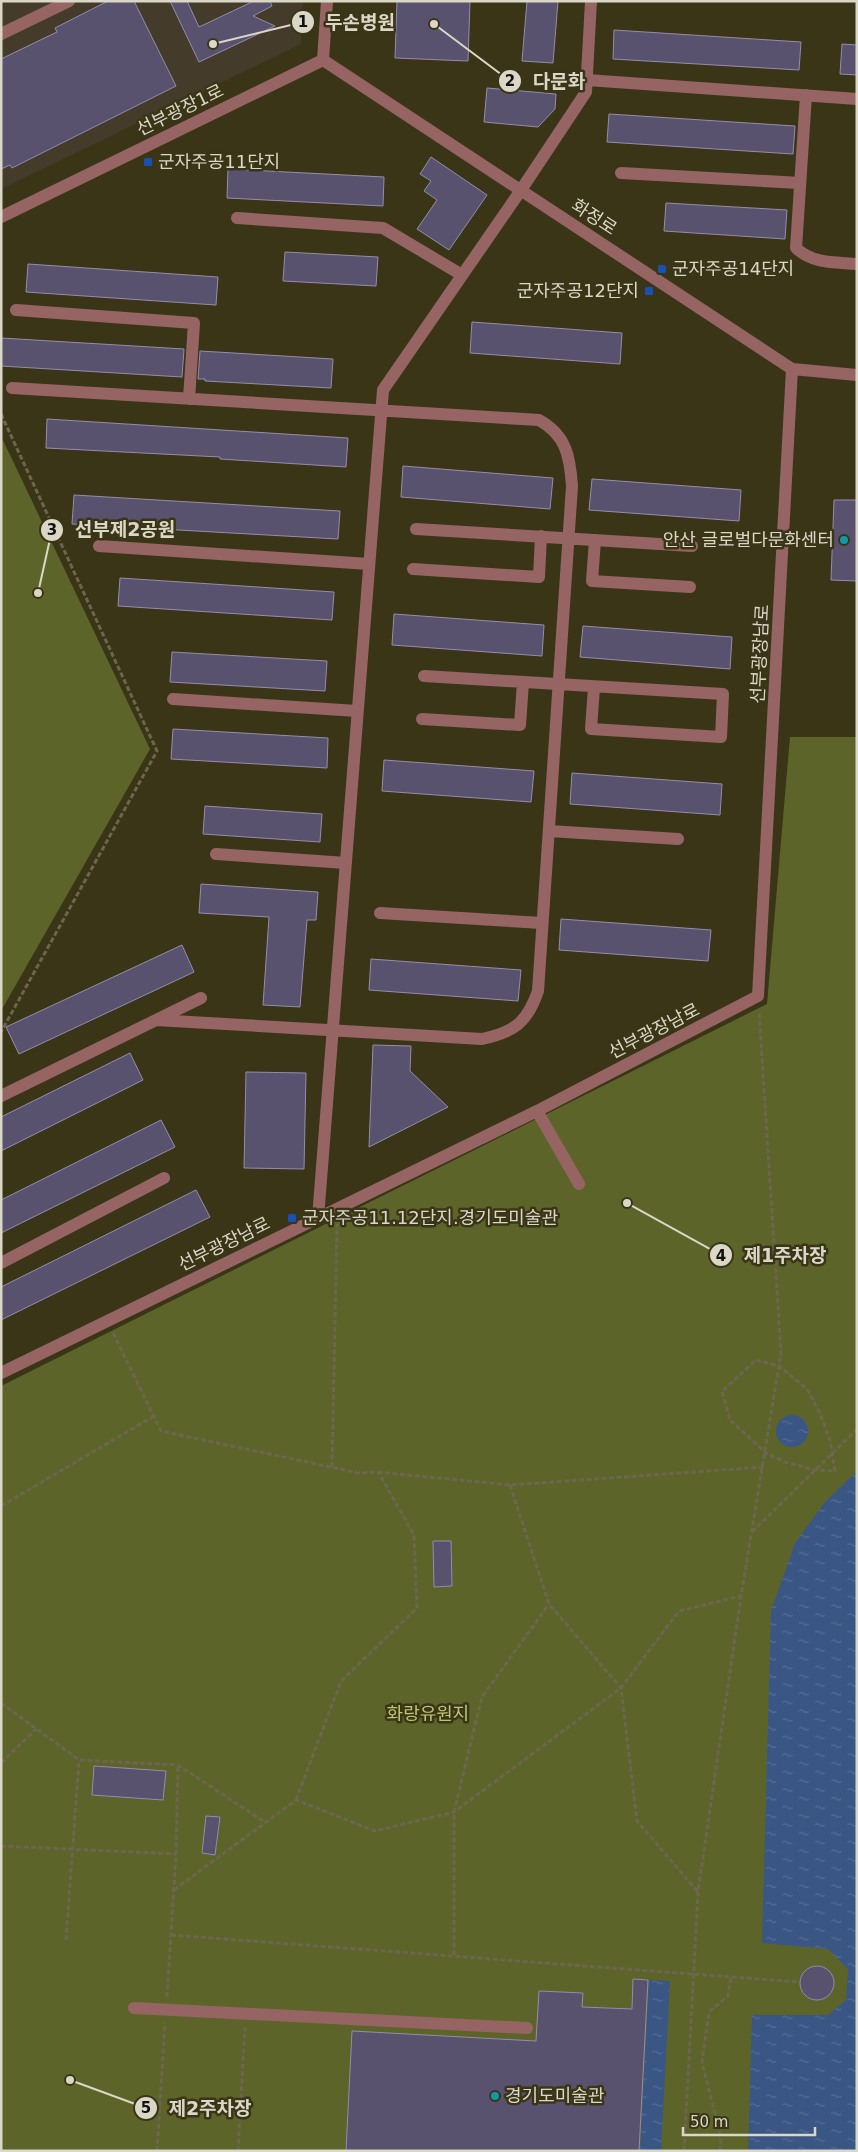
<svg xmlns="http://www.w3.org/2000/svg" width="858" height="2152" font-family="'DejaVu Sans','Noto Sans KR',sans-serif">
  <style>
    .commercial { fill: #453b2a }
    .green { fill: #5c642a }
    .water { fill: url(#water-ripples) }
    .building { fill: #58526e; stroke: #938dac }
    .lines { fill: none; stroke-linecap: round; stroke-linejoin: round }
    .path { stroke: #6c664d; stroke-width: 3; stroke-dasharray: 5 2.5; stroke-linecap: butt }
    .minor { stroke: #966563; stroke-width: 12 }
    .transit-dot { fill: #1a4fb4; stroke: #3b3518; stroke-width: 2 }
    .culture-dot { fill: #0f9aa8; stroke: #3b3518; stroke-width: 2 }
    .labels { text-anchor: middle; stroke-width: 5; stroke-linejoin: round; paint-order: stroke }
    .street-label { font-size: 18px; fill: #dad7c7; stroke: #3b3518 }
    .poi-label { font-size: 18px; fill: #dad7c7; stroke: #3b3518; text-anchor: start }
    .park-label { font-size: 18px; fill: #bac870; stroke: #3b3518 }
    .leader { fill: none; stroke: #dad7c7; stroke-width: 2 }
    .callout-dot { fill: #dad7c7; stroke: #3b3518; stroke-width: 2 }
    .mark-label { font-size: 15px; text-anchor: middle; font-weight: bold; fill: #111 }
    .callout-label { font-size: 19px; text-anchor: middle; font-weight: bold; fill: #dad7c7; stroke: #3b3518; stroke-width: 5; stroke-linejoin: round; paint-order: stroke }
  </style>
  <defs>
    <pattern id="water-ripples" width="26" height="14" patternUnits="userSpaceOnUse" patternTransform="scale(1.25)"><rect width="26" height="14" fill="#3a5685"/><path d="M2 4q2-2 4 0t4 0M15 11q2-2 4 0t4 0" fill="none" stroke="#566e95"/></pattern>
  </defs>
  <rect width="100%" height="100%" fill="#3b3518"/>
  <path class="commercial" d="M1 1H303L301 44 1 189Z"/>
  <path class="green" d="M1 436 150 749 1 1011Z
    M790 737H857V2151H1V1386L767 1004Z"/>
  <path class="water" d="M776 1431a16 16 0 1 1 32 0a16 16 0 1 1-32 0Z
    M857 1471V2151H748L752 2015H828L846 2000 848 1969 828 1949 762 1943 771 1611 795 1543 825 1502Z
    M649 1980 670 1981 661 2151H640Z"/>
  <path class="building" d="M108 1H134L176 86 12 168 10 165 1 169V59L57 32 55 28Z
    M170 1H187L199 27 254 1H270L272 6 253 16 275 26 199 62Z
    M397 1H470L468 61 395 58Z
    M527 1H558L553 63 522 61Z
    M614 30 801 42 799 70 613 59Z
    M842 44 857 45V75L840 74Z
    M487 88 556 94 555 109 538 127 484 122Z
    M609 114 795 126 793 154 607 142Z
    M431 157 487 195 449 250 417 229 437 200 424 191 431 181 420 174Z
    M228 169 384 177 383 206 227 198Z
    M666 203 787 210 785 239 664 231Z
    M285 252 378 257 376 286 283 281Z
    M28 264 218 277 216 305 26 292Z
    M472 322 622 333 620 364 470 353Z
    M1 338 184 349 182 377 1 366Z
    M200 351 333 359 331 388 205 381V379H198Z
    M47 419 348 438 346 467 220 459V457L46 448Z
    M403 466 553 478 550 509 401 497Z
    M592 479 741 490 739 521 589 510Z
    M74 495 340 511 338 539 72 524Z
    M834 500H857V581L831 580Z
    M120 578 334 592 332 620 118 606Z
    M394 614 544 625 542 656 392 645Z
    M583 626 732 637 730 669 580 657Z
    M172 652 327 661 325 691 170 682Z
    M173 729 328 738 327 768 171 759Z
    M384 760 534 771 531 802 382 791Z
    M572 773 722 784 720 815 570 804Z
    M205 806 322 814 320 842 203 834Z
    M201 884 318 892 316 920H307L300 1007 263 1005 269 917 199 913Z
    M561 919 711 930 708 961 559 950Z
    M182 945 194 972 19 1054 6 1027Z
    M371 959 521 970 518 1001 369 990Z
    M373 1045 411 1046 410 1071 448 1107 369 1147Z
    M130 1053 143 1080 1 1151V1117Z
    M246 1072 306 1073 304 1169 244 1168Z
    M161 1120 175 1147 1 1233V1200Z
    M196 1190 210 1217 1 1320V1287Z
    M433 1541H451L452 1586 434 1587Z
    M94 1766 166 1771 163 1800 92 1795Z
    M206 1816 220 1817 215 1855 202 1853Z
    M800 1983a17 17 0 1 1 34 0a17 17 0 1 1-34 0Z
    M633 1979 648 1980 639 2151H346L352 2031 536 2041 539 1991 583 1993 582 2007 632 2009Z"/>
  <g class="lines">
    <path class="path" d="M1 414 157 751 1 1032
      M113 1333 161 1431 359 1473 377 1472 510 1485 764 1467
      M756 1360 779 1366 807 1389 819 1411 830 1440 835 1471 815 1470 785 1462 766 1453 730 1420 722 1391Z
      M332 1467 337 1224
      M510 1485 549 1604 621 1688 637 1821 698 1892
      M1 1506 154 1416
      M752 1532 857 1429
      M1 1703 79 1760 178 1765 266 1823
      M1 1763 36 1729
      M296 1800 341 1681 417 1608 414 1535 378 1472
      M1 1846 176 1854
      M174 1890 296 1800 375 1831 454 1812 621 1688 679 1611 741 1596
      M171 1935 799 1982
      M66 1940 79 1760
      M454 1955V1812L482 1697 549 1604
      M167 1997 176 1854 178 1765
      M157 2151 165 2023
      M238 2151 245 2027
      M684 2151 698 1892 741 1596 781 1353 759 1011
      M720 2151 721 2138 702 2062 709 2012 728 1996 731 1976"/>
    <path class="minor" d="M1 34 69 1
      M323 60 792 369 857 375
      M587 80 857 99
      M806 95 796 248C813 264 835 262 857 264
      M621 173 800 183
      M1 217 323 60 327 1
      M237 218 383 228 462 275
      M16 310 194 323 189 399
      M12 388 539 420C566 435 570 456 572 486L538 991C527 1023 514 1032 482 1039L156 1020
      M416 529 692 546
      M595 540 592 581 690 587
      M99 546 369 564
      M413 569 539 577 541 536
      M424 676 723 694 721 737 591 729 594 687
      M173 699 357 711
      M422 719 520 725 523 682
      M549 831 678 839
      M216 854 346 863
      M380 913 542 923
      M1 1096 201 998
      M537 1111 579 1184
      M318 1218 383 390 521 190 586 92 591 1
      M1 1263 164 1178
      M1 1373 537 1111 758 996 792 369
      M134 2008 527 2028"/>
  </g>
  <g class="transit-dot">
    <rect x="143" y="157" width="10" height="10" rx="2.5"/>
    <rect x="657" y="264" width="10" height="10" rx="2.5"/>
    <rect x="644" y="286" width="10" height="10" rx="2.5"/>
    <rect x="287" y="1213" width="10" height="10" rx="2.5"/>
  </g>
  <g class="culture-dot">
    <circle cx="844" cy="540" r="5"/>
    <circle cx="495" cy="2096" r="5"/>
  </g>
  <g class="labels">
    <g class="street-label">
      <text transform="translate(180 110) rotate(-26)" y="6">선부광장1로</text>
      <text transform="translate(594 217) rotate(33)" y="6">화정로</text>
      <text transform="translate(760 654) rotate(-87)" y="6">선부광장남로</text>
      <text transform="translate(654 1031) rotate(-27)" y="6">선부광장남로</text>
      <text transform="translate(224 1244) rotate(-26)" y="6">선부광장남로</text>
    </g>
    <g class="poi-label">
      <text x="158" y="168">군자주공11단지</text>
      <text x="672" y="275">군자주공14단지</text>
      <text x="639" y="297" text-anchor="end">군자주공12단지</text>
      <text x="834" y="546" text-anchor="end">안산 글로벌다문화센터</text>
      <text x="302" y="1224">군자주공11.12단지.경기도미술관</text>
      <text x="505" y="2102">경기도미술관</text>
    </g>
    <g class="park-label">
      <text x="428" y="1720">화랑유원지</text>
    </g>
  </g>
  <path class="leader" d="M213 44L303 22M434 24L510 81M38 593L52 530M627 1203L721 1255M70 2080L146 2108"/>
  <g class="callout-dot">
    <circle cx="213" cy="44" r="5"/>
    <circle cx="434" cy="24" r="5"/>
    <circle cx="38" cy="593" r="5"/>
    <circle cx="627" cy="1203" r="5"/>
    <circle cx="70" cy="2080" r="5"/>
    <circle cx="303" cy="22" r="12"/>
    <circle cx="510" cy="81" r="12"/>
    <circle cx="52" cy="530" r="12"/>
    <circle cx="721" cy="1255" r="12"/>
    <circle cx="146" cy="2108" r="12"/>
  </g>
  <g class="mark-label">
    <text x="303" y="27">1</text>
    <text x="510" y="86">2</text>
    <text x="52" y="535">3</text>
    <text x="721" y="1261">4</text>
    <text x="146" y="2113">5</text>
  </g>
  <g class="callout-label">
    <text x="360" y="29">두손병원</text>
    <text x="559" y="88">다문화</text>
    <text x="125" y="536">선부제2공원</text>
    <text x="785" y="1262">제1주차장</text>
    <text x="210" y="2115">제2주차장</text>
  </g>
  <rect width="858" height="2152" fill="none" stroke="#dad7c7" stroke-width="5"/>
  <path d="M683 2127v8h132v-8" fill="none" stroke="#dad7c7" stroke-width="2.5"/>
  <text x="690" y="2127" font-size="15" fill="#dad7c7" stroke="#3b3518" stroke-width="4" paint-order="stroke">50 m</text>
</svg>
